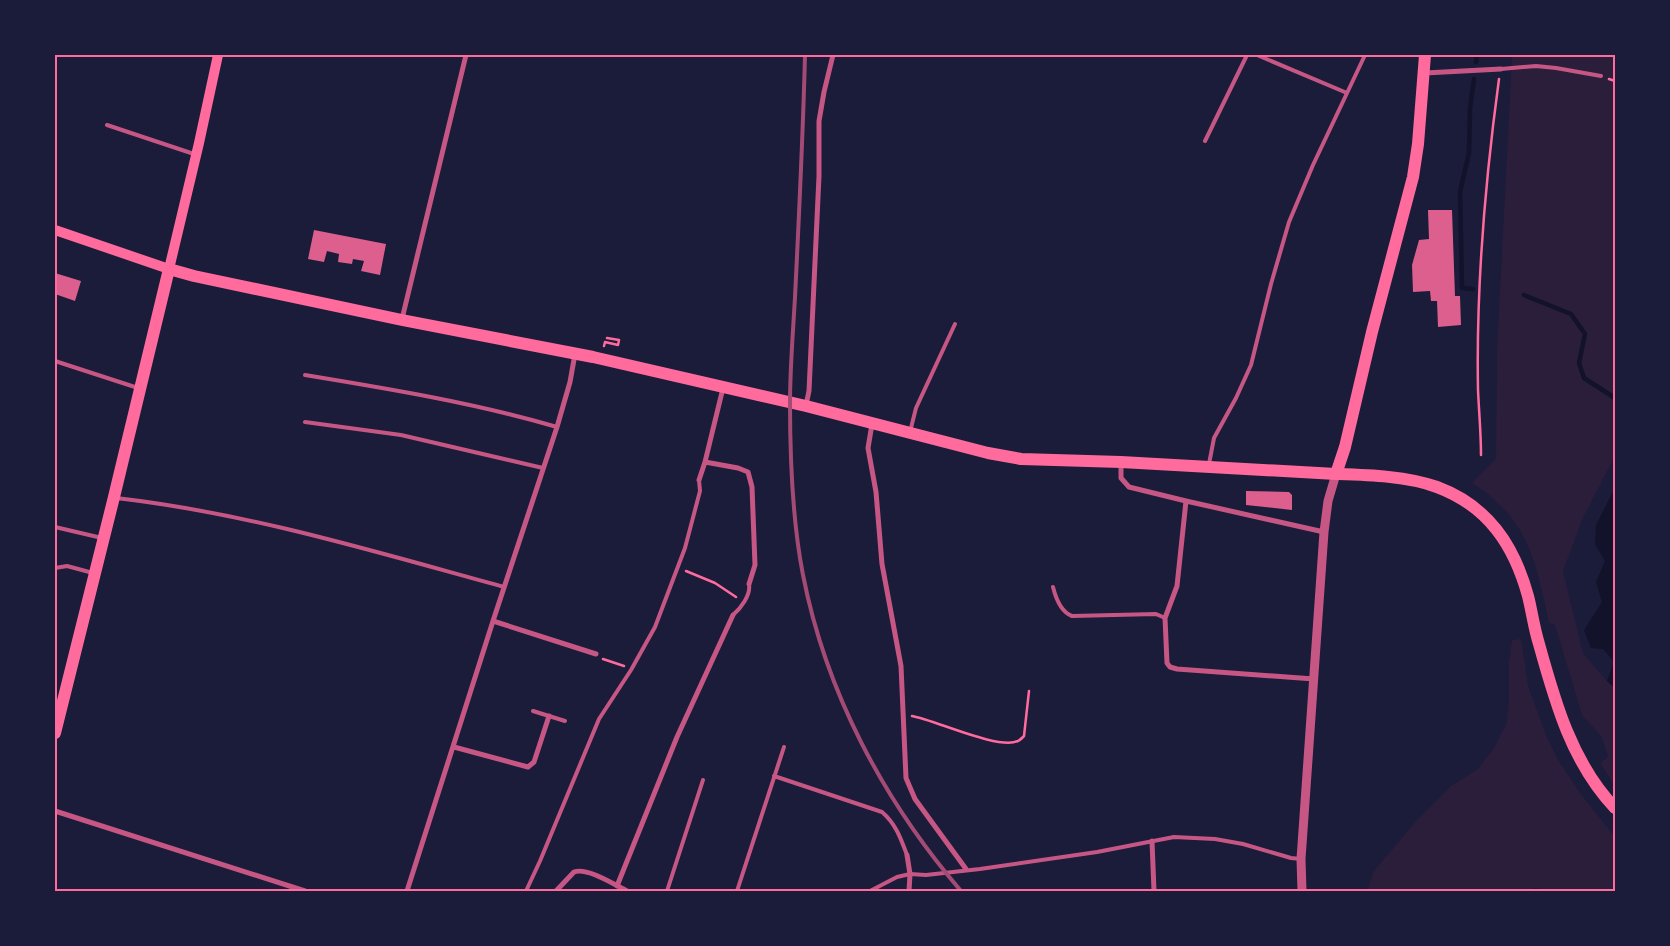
<svg xmlns="http://www.w3.org/2000/svg" width="1670" height="946" font-family="Raleway,sans-serif">
  <style>
    .green { fill: #2a1e3b }
    .water { fill: #12122b }
    .lines { fill: none; stroke-linecap: round; stroke-linejoin: round }
    .stream { stroke: #12122b; stroke-width: 4.5 }
    .building { fill: #dd5f8e }
    .path { stroke: #ff6b9d; stroke-width: 2.5 }
    .service { stroke: #c65784; stroke-width: 4 }
    .minor { stroke: #c65784; stroke-width: 5 }
    .tertiary { stroke: #c65784; stroke-width: 9 }
    .secondary { stroke: #ff6b9d; stroke-width: 10 }
    .primary { stroke: #ff6b9d; stroke-width: 12 }
    .trunk { stroke: #ff6b9d; stroke-width: 12 }
    .rail { stroke: #a44b75; stroke-width: 4 }
    .neatline { fill: none; stroke: #ff6b9d; stroke-width: 2 }
  </style>
  <rect width="100%" height="100%" fill="#1b1b3a"/>
  <path class="green" d="M1512 55H1615V456L1583 518 1563 571 1583 653 1607 681 1615 688V786L1600 763 1608 757 1602 737 1582 715 1555 625 1549 623C1536 562 1528 518 1472 483L1496 459 1497 351Z
    M1521 639 1528 686 1546 735 1558 760 1580 793 1615 837V891H1545C1539 888 1534 887 1528 891H1367L1374 871 1416 821 1451 786 1478 769 1494 748 1507 722 1509 701V663L1512 640Z"/>
  <path class="water" d="M1615 488V688L1607 681 1614 662 1603 649 1591 648 1584 630 1602 602 1596 582 1605 561 1595 544 1596 525Z"/>
  <g class="lines">
    <path class="stream" d="M1476 62 1477 55
      M1473 289 1462 288 1460 192 1469 153 1470 108 1474 79
      M1524 295 1571 314 1585 334 1579 363 1584 378 1615 398"/>
  </g>
  <path class="building" d="M1428 210H1452L1455 296H1460L1461 325 1438 327 1437 301H1431L1430 291 1413 292 1412 265 1419 240 1429 239Z
    M314 230 386 244 380 275 361 271 364 261 353 259 352 264 338 262 339 254 327 251 324 262 308 259Z
    M55 273 81 281 75 301 55 294Z
    M1246 491 1289 492 1292 495V510L1246 505Z"/>
  <g class="lines">
    <path class="path" d="M1609 79 1615 81
      M604 346 605 342 618 345 619 340 607 338
      M1481 455C1481 434 1479 412 1478 390 1476 286 1485 182 1499 79
      M686 571 715 583 736 597
      M603 659 624 666
      M912 716C935 720 998 750 1018 741 1020 740 1022 738 1024 736L1029 691"/>
    <path class="service" d="M1257 55 1347 93
      M1501 69 1536 66 1556 68 1601 76
      M107 125 194 154
      M1205 141 1247 55
      M55 361 138 388
      M305 375C390 389 475 403 557 427
      M305 422 401 435 543 468
      M910 432 916 408 955 324
      M1209 464 1214 438 1236 398 1251 365 1271 284 1289 222 1313 165 1365 55
      M116 498C248 513 376 552 504 587
      M55 527 102 538
      M55 568 67 566 93 573
      M1053 587C1056 599 1061 612 1072 616L1156 614 1165 618
      M733 615C741 608 751 595 749 584
      M533 711 565 721
      M774 776 882 812C896 824 901 839 907 855
      M526 891 540 861 599 719 631 670 655 627 685 548 700 491 699 480
      M667 891 703 780
      M737 891 784 747
      M870 891 897 877 910 874 926 875 980 869 1097 852 1174 837 1215 839 1243 844 1291 858 1301 859"/>
    <path class="minor" d="M1425 73 1501 69
      M402 319 466 55
      M806 405 809 391 819 176V121L824 92 833 55
      M872 424 868 448 876 492 882 564 901 666 906 778 915 799 966 869
      M705 462 738 468 748 472 752 487 755 565 749 584
      M1121 463V478L1129 487 1186 501 1324 532
      M699 480 705 462 723 388
      M1186 501 1177 586 1165 618 1167 663 1170 667 1177 669 1314 679
      M493 621 596 654
      M454 747 528 767 534 762 549 716
      M55 811 305 891
      M1152 841 1154 891
      M907 855 910 874 909 891
      M617 886 677 737 733 615
      M407 891 493 621 557 427 570 382 575 354
      M556 891 574 872C587 867 615 885 627 891"/>
    <path class="tertiary" d="M1302 891 1301 859 1324 532 1328 501 1336 474"/>
    <path class="secondary" d="M55 230 169 269 199 143 218 55"/>
    <path class="primary" d="M1336 474C1368 475 1407 476 1437 487 1488 506 1514 545 1528 596 1532 612 1534 628 1539 644 1555 702 1572 763 1615 808"/>
    <path class="trunk" d="M55 733 114 497 169 269 194 276 402 320 593 357 806 406 988 453 1021 459 1121 462 1336 474 1345 447 1372 332 1413 177 1418 144 1425 55"/>
    <path class="rail" d="M805 55C803 136 799 217 795 297 793 333 790 368 790 403 790 460 792 519 803 575 826 692 883 800 961 891"/>
  </g>
  <rect width="1670" height="946" fill="none" stroke="#1b1b3a" stroke-width="112"/>
  <rect x="56" y="56" width="1558" height="834" class="neatline"/>
</svg>
